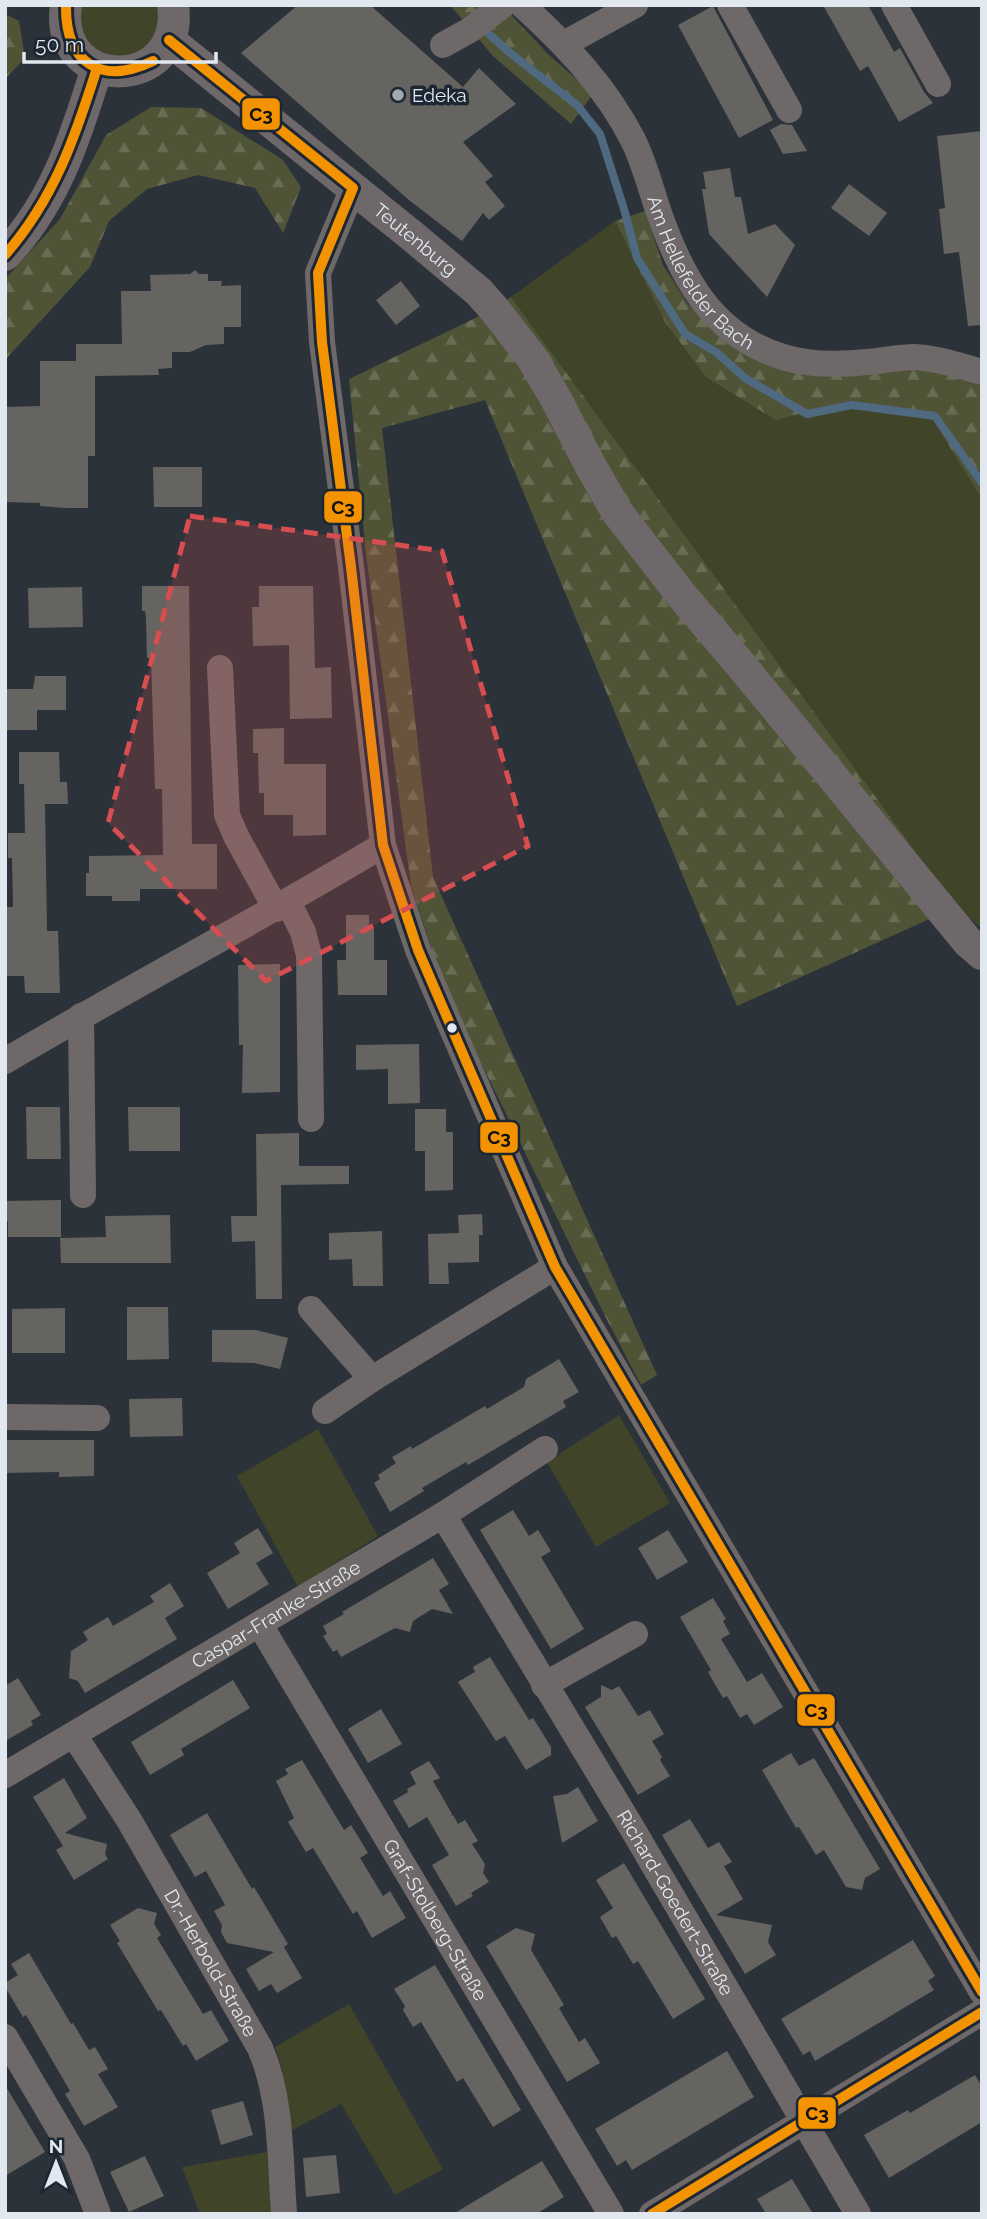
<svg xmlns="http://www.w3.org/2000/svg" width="987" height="2219" font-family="Raleway,sans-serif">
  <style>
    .green { fill: #404429 }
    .forest { fill: url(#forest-firs) }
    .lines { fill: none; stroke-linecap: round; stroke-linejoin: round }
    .stream { stroke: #4f6981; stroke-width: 8 }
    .building { fill: #666461 }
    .minor { stroke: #6f6868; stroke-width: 26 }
    .major { stroke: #6e686b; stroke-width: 32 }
    .bus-1-casing { stroke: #1d2733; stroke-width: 16 }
    .bus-1 { stroke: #f49301; stroke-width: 10 }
    .marked { fill: #d84e50; fill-opacity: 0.2; stroke: #d84e50; stroke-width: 5; stroke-dasharray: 14 9; stroke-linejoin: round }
    .poi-dot { fill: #a2a8b0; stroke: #1d2733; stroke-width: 2.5 }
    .bus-dot { fill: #e1e8f0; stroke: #1d2733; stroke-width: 2.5 }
    .labels { text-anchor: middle; stroke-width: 7; stroke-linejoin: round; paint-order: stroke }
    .poi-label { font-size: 19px; fill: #e1e8f0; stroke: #1d2733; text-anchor: start }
    .street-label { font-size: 19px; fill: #e1e8f0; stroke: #1d2733 }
    .line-badge { stroke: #1d2733; stroke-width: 2.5 }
    .pale-badge-label { font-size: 19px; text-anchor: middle; font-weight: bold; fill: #111 }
  </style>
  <defs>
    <pattern id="forest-firs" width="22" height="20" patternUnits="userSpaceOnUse" patternTransform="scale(1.75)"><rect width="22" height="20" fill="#4f5437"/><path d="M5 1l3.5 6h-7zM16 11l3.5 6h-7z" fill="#686d54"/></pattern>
  </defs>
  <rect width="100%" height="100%" fill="#2c3239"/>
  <path class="green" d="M80 5H159L161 18 150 44 133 56 119 58 95 50 80 30Z
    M615 221 665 322 776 420 851 401 929 412 982 499V929L956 907 511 297Z
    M619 1415 670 1503 596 1547 547 1462Z
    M318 1429 378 1536 298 1587 237 1476Z
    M349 2004 443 2169 395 2195 341 2104 287 2133 282 2069 275 2047Z
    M267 2152 272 2214H200L182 2167Z"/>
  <path class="forest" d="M450 5H502L549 55 593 94 571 124 493 56Z
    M5 14 19 21 25 58 5 79Z
    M151 107 201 108 283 160 301 187 283 233 255 188 198 175 147 189 109 221 90 267 5 360V279L60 219 106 135Z
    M645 211 663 265 687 303 708 325 740 349 926 364 982 379V499L928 412 851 401 776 420 706 377 665 322 615 221Z
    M511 297 956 907 737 1006 485 400 382 428 433 877 657 1375 641 1385 606 1318 462 1024 433 953 411 886 366 554 349 379 494 309Z"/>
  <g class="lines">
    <path class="stream" d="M488 33 510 53 577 105 600 134 624 209 637 258 685 334 716 352 745 378 807 414 852 405 935 416 982 483"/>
  </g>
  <path class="building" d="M298 5H370L463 87 479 68 516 104 463 142 493 176 485 182 505 206 489 220 483 213 462 241 409 200 241 53Z
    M823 5H868L894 52 900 48 924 92 933 103 899 122 868 66 860 71Z
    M713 6 773 120 739 138 678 25Z
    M781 124 792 125 807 151 783 154 770 130Z
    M982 131V325L968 326 959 252 944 254 939 209 945 208 937 136Z
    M730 168 735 197H741L748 234 775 224 795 245 767 297 709 234 702 189H706L703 172Z
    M849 184 887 213 869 236 831 208Z
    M195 270 199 274H208V281H222L221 286 241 285V327H224V344L206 345 190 352H172V368L158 369 159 375 95 376V456H88V508H65L40 506V503L5 502V407L40 406V361H76V344H122L121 291H151L150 275 190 274Z
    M401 281 420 306 396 325 376 300Z
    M153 467H202V507H154Z
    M142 586H189L192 844H217V889H140V901H112V896H86V873H89V856L163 855 162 789H155L151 658H147L146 618 145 611H142Z
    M259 586H313L315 668 331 667 332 718 290 719 289 645 253 646 252 607H259Z
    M82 587 83 627 29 628 28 588Z
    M35 676H66V710H37V730H5V689H33Z
    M284 728V764H326V835L293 836V815H264V793H259L258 753H253V729Z
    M19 752H59L60 782H67L68 804H45L47 931H58L60 993H25L24 976H5V907H13L12 858H8V833H25L24 784H19Z
    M346 915H369V928H374V960H387V995H338L337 960H346Z
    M280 964V1092L242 1093 243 1045H239L238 965Z
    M419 1044 420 1103 388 1104V1069L356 1070V1045Z
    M26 1107H60L61 1159H27Z
    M128 1107H180V1151H129Z
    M415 1109H446V1132H453V1190L425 1191V1151H415Z
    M299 1133V1166H349V1184L281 1185 282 1299H256L255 1241 232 1242 231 1216H257L256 1134Z
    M61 1200V1237H8V1221H5V1201Z
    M482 1214 483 1235H479V1262L448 1263 449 1284H429L428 1234 459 1233 458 1215Z
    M170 1215 171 1263H61L60 1238 106 1237 105 1216Z
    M382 1231 383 1286H353L352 1259 329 1260V1233Z
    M127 1307H168L169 1359 127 1360Z
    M65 1308V1353H12V1309Z
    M212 1330H256L288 1338 280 1369 254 1363 212 1362Z
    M559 1359 579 1392 563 1401 566 1407 468 1465 466 1462 422 1488 424 1491 390 1512 374 1483 380 1479 378 1475 396 1463 392 1457 411 1446 412 1449 485 1406 487 1409 524 1387 526 1379Z
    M182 1398 183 1436 130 1437 129 1399Z
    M5 1440H94V1476L59 1477V1472L5 1473Z
    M513 1510 529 1536 538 1530 551 1551 541 1557 584 1629 551 1649 480 1530Z
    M258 1528 273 1553 256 1563 269 1584 228 1609 207 1573 240 1553 234 1543Z
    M668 1530 688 1562 657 1580 638 1548Z
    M433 1558 449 1584 439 1590 453 1614 432 1609 413 1621 410 1632 395 1628 341 1657 337 1650 333 1652 323 1636 327 1634 323 1626 344 1614 342 1612Z
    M170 1583 184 1606 165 1618 177 1639 85 1693 78 1681 69 1678 71 1651 88 1640 83 1632 108 1617 113 1626 154 1602 150 1596Z
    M713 1598 726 1619 723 1621 730 1634 721 1639 747 1682 762 1673 783 1707 754 1725 747 1714 740 1718 727 1696 723 1698 708 1672 711 1670 680 1617Z
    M490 1657 529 1720 533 1718 551 1747V1755L526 1770 505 1736 496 1741 458 1682 475 1672 473 1667Z
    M18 1678 41 1715 31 1721 33 1725 5 1741V1686Z
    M233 1680 250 1708 181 1749 184 1755 150 1775 131 1742Z
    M601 1685 612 1690 619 1686 638 1716 650 1710 664 1734 652 1741 662 1757 660 1760 670 1776 638 1795 585 1707 601 1697Z
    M381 1709 402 1744 368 1763 348 1729Z
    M791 1753 799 1766 814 1758 880 1869 865 1878 862 1890 846 1887 824 1850 816 1855 799 1827 796 1828 762 1770Z
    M302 1760 344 1830 351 1825 368 1853 360 1858 383 1896 390 1891 406 1918 372 1938 357 1911 353 1914 313 1848 306 1852 288 1822 294 1818 276 1781 288 1774 285 1769Z
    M429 1761 440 1778 433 1781 452 1814 451 1816 453 1815 458 1824 465 1820 478 1841 472 1844 485 1864 483 1873 489 1882 471 1893 473 1896 456 1906 432 1865 449 1855 427 1817 409 1828 393 1801 408 1792 407 1789 416 1784 410 1772Z
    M64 1778 87 1818 65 1833 107 1844 105 1854 108 1859 74 1880 56 1850 63 1846 33 1797Z
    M578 1787 598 1821 562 1843 553 1796 567 1794Z
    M207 1813 252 1889 254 1887 288 1944 284 1947 302 1978 277 1993 271 1984 259 1991 246 1969 274 1952 227 1943 221 1932 222 1925 214 1911 225 1905 206 1871 195 1877 170 1835Z
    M690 1819 708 1848 719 1842 732 1862 724 1866 743 1899 716 1915 772 1925 768 1942 776 1955 745 1974 662 1835Z
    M624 1863 705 1999 673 2019 638 1961 633 1964 616 1936 612 1938 600 1917 613 1908 596 1880Z
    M138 1908 157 1913 154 1924 161 1935 157 1938 203 2014 211 2010 229 2041 196 2061 186 2044 183 2046 161 2010 158 2011 117 1943 120 1941 110 1925Z
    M516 1928 535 1934 531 1950 564 2005 559 2008 579 2042 585 2038 600 2063 567 2082 486 1946Z
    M913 1940 935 1976 928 1981 934 1990 815 2061 810 2051 803 2055 781 2019Z
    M29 1953 71 2024 73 2023 89 2050 95 2047 108 2069 98 2074 118 2107 84 2126 65 2094 70 2091 26 2015 23 2017 5 1987V1983L18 1975 11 1964Z
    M435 1965 521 2110 493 2127 463 2078 457 2082 421 2022 413 2027 403 2010 405 2006 394 1989Z
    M727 2051 754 2097 632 2170 626 2160 617 2166 595 2129Z
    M975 2075 982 2087V2122L889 2178 864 2135 908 2110 910 2113Z
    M5 2085 45 2152 5 2176Z
    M243 2101 253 2135 221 2145 211 2110Z
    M336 2155 340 2193 306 2197 303 2158Z
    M145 2156 164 2196 129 2212 110 2172Z
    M542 2161 564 2197 536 2214H453Z
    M792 2179 813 2214H766L757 2199Z"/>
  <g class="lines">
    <g class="minor">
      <path id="s1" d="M522 5C566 45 606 87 633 140 644 162 650 186 658 210 681 276 711 335 783 357 809 365 839 365 867 362 882 361 899 357 914 357 937 358 960 366 982 372"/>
      <path d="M730 5 789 110"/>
      <path d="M894 5 938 84"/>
      <path d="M564 44 635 5"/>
      <path d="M443 45 470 30 503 5"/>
      <path d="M353 188 318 273 322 342 351 567 383 845 418 950 555 1267 982 1992"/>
      <path d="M220 668 227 815 236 836 276 909"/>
      <path d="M288 902 303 932 309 955 311 1119"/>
      <path d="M81 1016 83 1195"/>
      <path d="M5 1061C130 987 259 920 383 845"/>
      <path d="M311 1309 372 1379"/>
      <path d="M325 1411 372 1379 555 1267"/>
      <path d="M5 1417 97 1418"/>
      <path id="s2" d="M443 1515 632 1828 858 2214"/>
      <path id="s3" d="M260 1625 611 2214"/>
      <path d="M544 1685 635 1634"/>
      <path id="s4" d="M74 1735 129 1820 260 2048C282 2099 280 2159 284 2214"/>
      <path id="s5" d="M5 1775 443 1515 545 1449"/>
      <path d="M5 2037 77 2159 98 2214"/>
      <path d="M652 2214 982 2012"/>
    </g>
    <g class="major">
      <path d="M66 5C53 94 185 93 173 5"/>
      <path id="s6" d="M169 40 411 235 479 292 494 309 532 358 556 399 589 463 617 512 683 597 741 665 968 942 982 954"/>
      <path d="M5 255C55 203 76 136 97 68"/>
    </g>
    <defs>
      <path id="bus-1" d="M66 5C65 63 101 86 153 61
        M169 40 353 188
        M353 188 318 273 322 342 351 567 383 845 418 950 555 1267 982 1992
        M5 255C54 199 75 138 97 68
        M652 2214 982 2012"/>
    </defs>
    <use href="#bus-1" class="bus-1-casing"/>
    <use href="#bus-1" class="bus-1"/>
  </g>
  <path class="marked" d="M190 516 442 551 528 846 266 981 108 823Z"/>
  <circle class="poi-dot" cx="398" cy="95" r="7"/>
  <circle class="bus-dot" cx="452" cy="1028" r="6"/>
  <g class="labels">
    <g class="poi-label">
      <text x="412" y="102">Edeka</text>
    </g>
    <g class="street-label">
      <text dy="7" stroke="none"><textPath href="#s6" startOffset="317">Teutenburg</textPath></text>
      <text dy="7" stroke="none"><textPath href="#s1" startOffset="327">Am Hellefelder Bach</textPath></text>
      <text dy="7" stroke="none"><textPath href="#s5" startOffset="315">Caspar-Franke-Straße</textPath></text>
      <text dy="7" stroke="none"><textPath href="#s2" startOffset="452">Richard-Goedert-Straße</textPath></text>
      <text dy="7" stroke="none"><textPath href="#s3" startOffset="343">Graf-Stolberg-Straße</textPath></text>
      <text dy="7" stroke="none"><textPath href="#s4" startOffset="266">Dr.-Herbold-Straße</textPath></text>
    </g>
  </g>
  <g class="line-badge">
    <rect x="241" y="97" width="40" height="34" rx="7" fill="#f49301"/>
    <rect x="323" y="490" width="40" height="34" rx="7" fill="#f49301"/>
    <rect x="479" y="1121" width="40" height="33" rx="7" fill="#f49301"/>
    <rect x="796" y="1693" width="40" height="34" rx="7" fill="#f49301"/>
    <rect x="797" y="2096" width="40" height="34" rx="7" fill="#f49301"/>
  </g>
  <g class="pale-badge-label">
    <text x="261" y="121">C3</text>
    <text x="343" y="514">C3</text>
    <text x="499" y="1144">C3</text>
    <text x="816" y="1717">C3</text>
    <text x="817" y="2120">C3</text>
  </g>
  <rect width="987" height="2219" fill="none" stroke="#e1e8f0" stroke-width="14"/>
  <g transform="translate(56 2163)" stroke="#1d2733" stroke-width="5" paint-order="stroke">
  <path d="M0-5L12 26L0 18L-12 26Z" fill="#e1e8f0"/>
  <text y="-10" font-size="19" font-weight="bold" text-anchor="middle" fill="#e1e8f0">N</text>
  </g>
  <path d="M24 52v10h192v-10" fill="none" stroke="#e1e8f0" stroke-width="3.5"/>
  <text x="35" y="52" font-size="21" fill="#e1e8f0" stroke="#1d2733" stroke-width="5" paint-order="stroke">50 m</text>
</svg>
